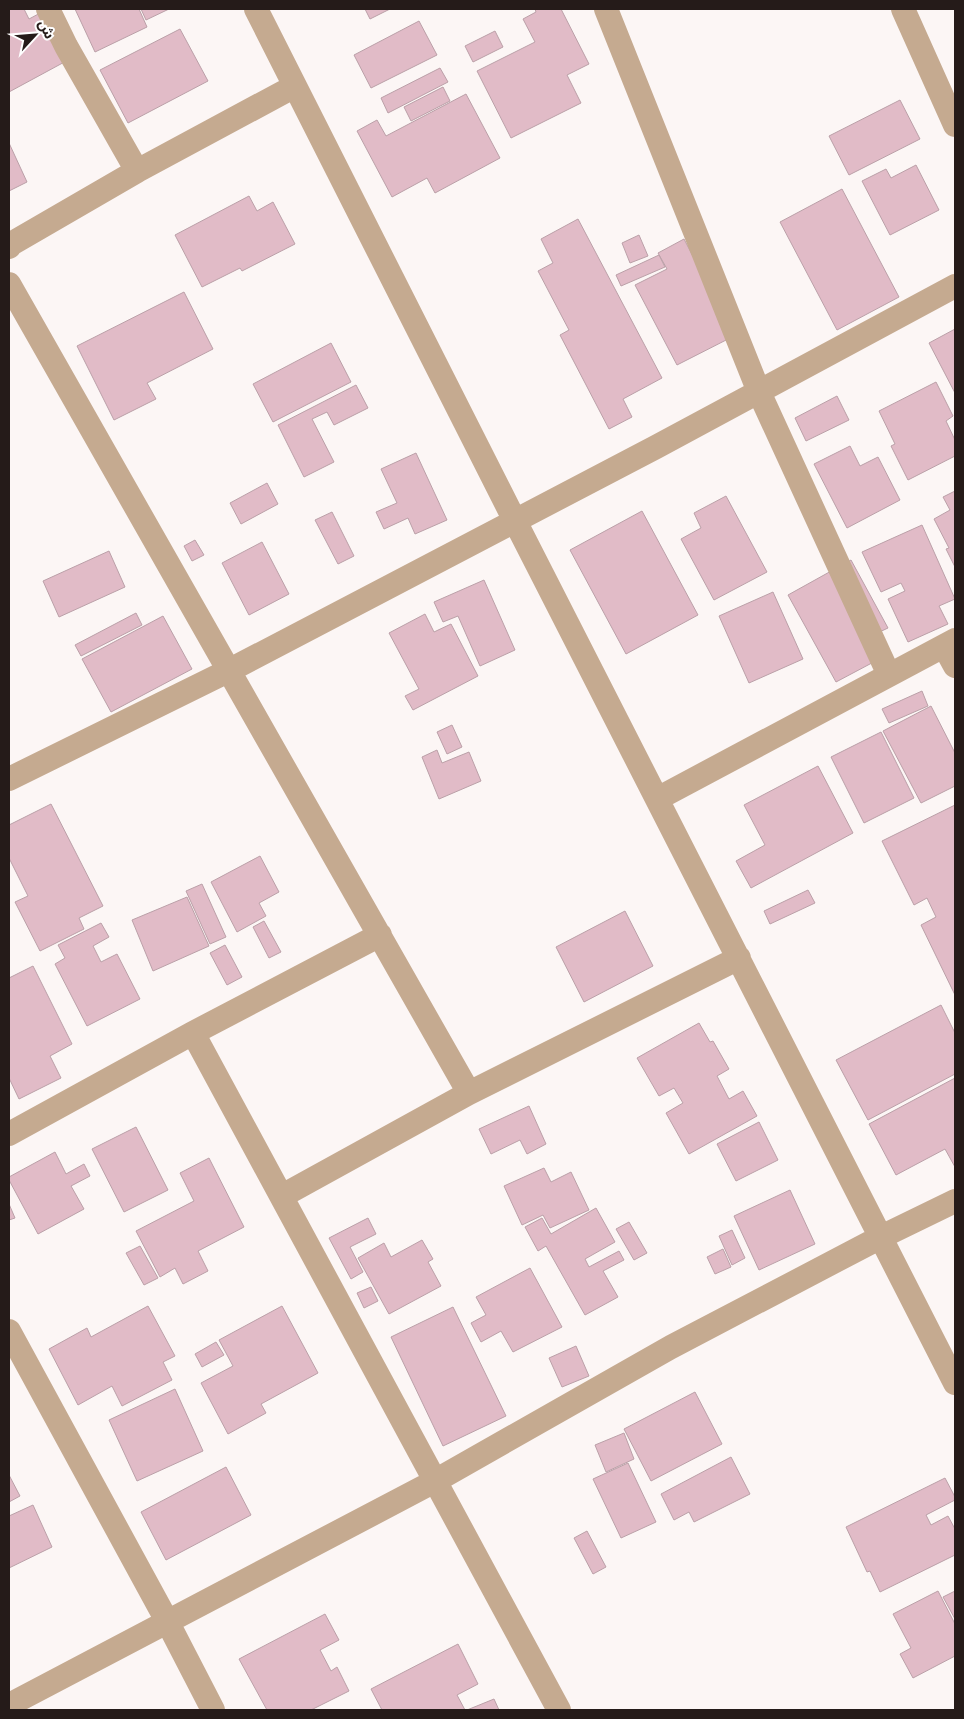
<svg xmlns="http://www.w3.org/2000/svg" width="964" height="1719" font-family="'Alegreya Sans','Noto Sans Arabic',sans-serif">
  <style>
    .building { fill: #e1bbc7; stroke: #bba0a8 }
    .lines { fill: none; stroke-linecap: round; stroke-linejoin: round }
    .street { stroke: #c5aa90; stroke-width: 24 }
  </style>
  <rect width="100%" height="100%" fill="#fcf6f5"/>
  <path class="building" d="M11 9H24L29 19 44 11 70 59 9 92V10Z
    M75 9H139L147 27 95 52Z
    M141 9H169L146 20Z
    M365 9H390L370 19Z
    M535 9H561L589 64 567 75 581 103 511 138 477 71 535 42 523 19 536 12Z
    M419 21 437 55 371 88 354 55Z
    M180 29 208 81 128 123 100 70Z
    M495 31 503 47 473 62 465 46Z
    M440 68 448 82 388 113 381 98Z
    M443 87 450 101 411 121 404 107Z
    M466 94 500 158 435 193 427 178 392 197 357 131 377 120 386 136Z
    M900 100 920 139 849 175 829 136Z
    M9 143 27 182 9 191Z
    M916 165 939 210 890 235 862 181 886 169 891 178Z
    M842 189 899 297 837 330 780 222Z
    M249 196 257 211 273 202 295 244 242 271 240 268 202 287 175 235Z
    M578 219 662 378 623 399 632 417 609 429 560 335 569 330 538 271 553 263 541 239Z
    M639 235 648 256 630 263 622 243Z
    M684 239 734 336 677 365 635 285 667 269 658 253Z
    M659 255 665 267 621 286 616 275Z
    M184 292 213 349 147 383 156 399 114 420 77 346Z
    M955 329V393L929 343Z
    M331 343 351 382 273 422 253 384Z
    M936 382 953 416 946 421 955 440V456L908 480 891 446 895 444 879 411Z
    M356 385 368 408 334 425 327 412 312 419 334 462 304 477 278 425Z
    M837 396 849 420 806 441 795 418Z
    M850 446 860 466 878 457 900 500 847 528 814 464Z
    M416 453 447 520 415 534 408 518 384 529 376 512 397 503 381 469Z
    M267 483 278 504 241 524 230 503Z
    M955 491V567L946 549 949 548 934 519 950 510 943 497Z
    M726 496 767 572 714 600 681 539 701 528 694 513Z
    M642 511 698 615 626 654 570 550Z
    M332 512 354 556 338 564 315 520Z
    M922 525 955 599 939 606 948 624 908 642 888 599 905 591 901 583 881 592 862 552Z
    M195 540 204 555 192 561 184 546Z
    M262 542 289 594 249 615 222 563Z
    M109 551 125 587 59 617 43 581Z
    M851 560 888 628 873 635 885 656 836 682 788 595Z
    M484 580 515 650 480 666 458 616 443 622 434 602Z
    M773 592 803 659 749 683 719 616Z
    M136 613 142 625 81 656 75 645Z
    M425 614 434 632 451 624 478 676 413 710 405 696 419 689 389 633Z
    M163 616 192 669 111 712 82 659Z
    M922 691 928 706 889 723 882 709Z
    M931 706 955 753V786L921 803 883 731Z
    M452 725 462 747 447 754 437 732Z
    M881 732 914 798 864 823 831 757Z
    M437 750 442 763 469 752 481 781 439 799 422 757Z
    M818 766 853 833 751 888 736 861 765 845 744 805Z
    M51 804 103 906 79 918 84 929 40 951 15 902 28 896 9 858V825Z
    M955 805V995L921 925 936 917 927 898 914 905 882 841Z
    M260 856 279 892 259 903 266 916 237 932 211 882Z
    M202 884 226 937 210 944 186 891Z
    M808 890 815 903 770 924 764 911Z
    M187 897 209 946 153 971 132 920Z
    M625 911 653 966 584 1002 556 947Z
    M264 921 281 952 269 958 253 927Z
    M101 923 109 937 93 946 101 962 117 954 140 999 87 1026 55 964 65 958 58 945Z
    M225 945 242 977 227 985 210 953Z
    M33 966 72 1044 50 1056 61 1078 19 1099 9 1078V978Z
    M941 1005 955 1033V1074L868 1120 836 1060Z
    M699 1023 710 1042 713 1041 729 1069 717 1076 729 1099 743 1091 757 1116 689 1154 666 1113 683 1103 674 1088 659 1096 637 1058Z
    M955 1078V1167L945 1149 896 1175 869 1124Z
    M529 1106 546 1144 527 1154 520 1140 491 1154 479 1129Z
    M759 1122 778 1160 736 1181 717 1144Z
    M136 1127 168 1190 124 1212 92 1149Z
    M55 1152 66 1174 84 1164 90 1176 71 1186 84 1209 38 1234 9 1180V1177Z
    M209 1158 244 1227 198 1251 208 1271 183 1284 175 1268 160 1277 136 1231 194 1201 180 1173Z
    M544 1168 551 1182 571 1172 589 1210 550 1228 543 1215 522 1225 504 1186Z
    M790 1190 815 1244 759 1270 734 1216Z
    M9 1204 15 1218 9 1220Z
    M596 1208 615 1242 585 1259 589 1267 619 1251 624 1260 603 1271 618 1297 585 1315 546 1246 538 1251 525 1227 542 1218 551 1234Z
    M368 1218 376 1234 350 1247 363 1272 351 1279 329 1238Z
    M629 1222 647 1253 634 1260 616 1229Z
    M732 1230 745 1258 732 1265 719 1236Z
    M422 1240 433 1259 428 1262 441 1286 389 1314 358 1258 384 1243 391 1257Z
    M140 1246 158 1278 144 1285 126 1253Z
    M723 1249 731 1267 715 1274 707 1257Z
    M530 1268 562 1327 513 1352 501 1331 481 1342 471 1323 486 1315 476 1297Z
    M371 1287 378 1301 364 1308 357 1293Z
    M148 1306 175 1356 163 1362 172 1380 122 1406 112 1386 78 1405 49 1349 87 1328 91 1337Z
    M282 1306 318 1373 261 1404 266 1413 228 1434 201 1383 233 1366 219 1340Z
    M453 1307 506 1416 443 1446 391 1337Z
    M216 1342 224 1355 202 1367 195 1354Z
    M576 1346 589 1376 562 1387 549 1358Z
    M175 1389 203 1451 137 1481 109 1420Z
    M695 1392 722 1444 651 1481 624 1429Z
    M624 1433 634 1459 606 1472 595 1445Z
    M731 1457 750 1494 694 1522 689 1512 674 1520 661 1494Z
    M628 1463 656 1522 621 1538 593 1479Z
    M226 1467 251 1515 166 1560 141 1512Z
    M9 1475 20 1496 9 1502Z
    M945 1478 955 1497V1500L926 1515 931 1525 948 1516 955 1529V1555L880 1592 870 1571 867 1572 846 1527Z
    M33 1505 52 1547 9 1568V1516Z
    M587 1531 606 1567 593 1574 574 1538Z
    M938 1591 955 1624V1656L913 1678 900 1654 911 1648 893 1614Z
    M955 1591V1619L943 1597Z
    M325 1614 339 1640 320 1650 331 1671 337 1667 349 1691 311 1710H267L239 1659Z
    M458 1644 478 1684 457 1695 465 1710H382L371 1689Z
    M494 1699 499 1710H467Z"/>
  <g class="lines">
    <path class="street" d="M48 9 66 46 137 171
      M256 9 515 521 955 1383
      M606 9 759 392 889 675
      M903 9 955 125
      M9 247 11 244 137 171 295 86
      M9 284 469 1093
      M944 646 955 666
      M9 779 230 670 656 447 955 286
      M657 799 955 640
      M193 1033 559 1710
      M9 1134 193 1033 380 935
      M282 1196 469 1093 739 958
      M9 1331 167 1621 213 1710
      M9 1705 435 1481 671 1347 881 1237 955 1201"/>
  </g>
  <rect width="964" height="1719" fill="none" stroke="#251b19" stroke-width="20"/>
  <g transform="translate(35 35) rotate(64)" stroke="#ffffff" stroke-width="4" paint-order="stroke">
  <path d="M0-4L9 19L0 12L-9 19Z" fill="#251b19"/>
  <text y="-8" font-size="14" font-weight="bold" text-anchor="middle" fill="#251b19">ش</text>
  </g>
</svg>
